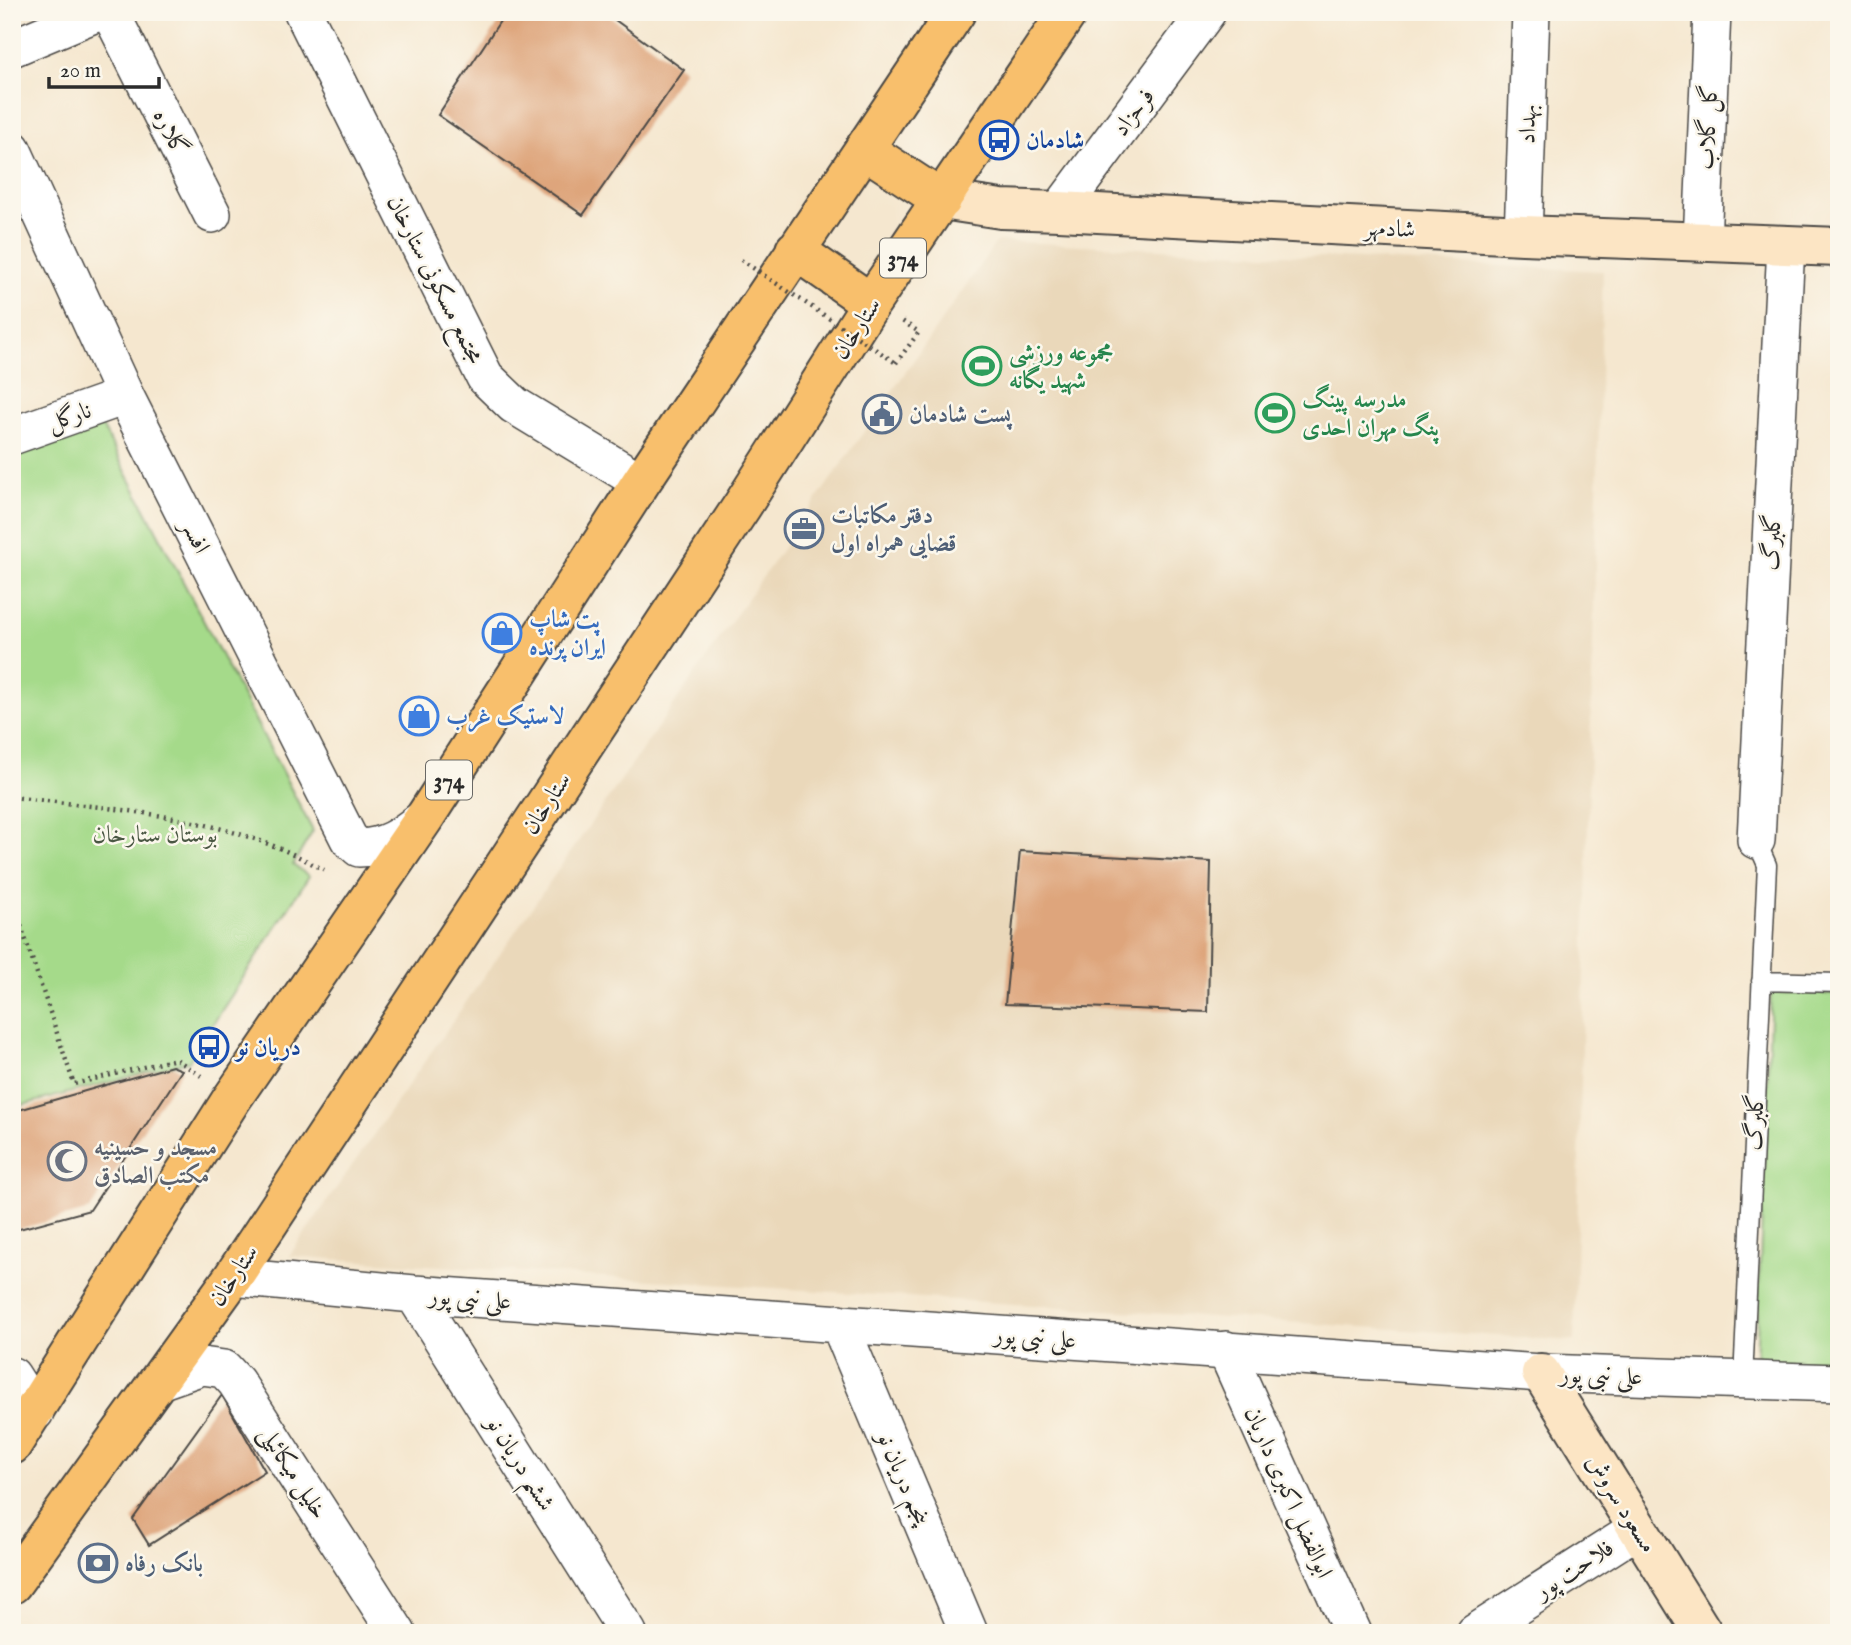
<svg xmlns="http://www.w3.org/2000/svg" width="1851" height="1645" font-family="'IM FELL English',Amiri,serif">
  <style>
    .built { fill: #ead8ba }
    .green { fill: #a5da8a; stroke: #68825a; stroke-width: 2 }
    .building { fill: #dea57b }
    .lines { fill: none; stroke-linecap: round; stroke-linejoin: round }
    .service-casing { stroke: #494744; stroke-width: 21 }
    .minor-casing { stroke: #494744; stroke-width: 40 }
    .secondary-casing { stroke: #494744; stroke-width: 42 }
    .primary-casing { stroke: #494744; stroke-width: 42 }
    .path { stroke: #494744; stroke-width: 4.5; stroke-dasharray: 2 5; stroke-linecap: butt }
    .service { stroke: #fff; stroke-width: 18 }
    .minor { stroke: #fff; stroke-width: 37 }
    .secondary { stroke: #fce5c4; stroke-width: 38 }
    .primary { stroke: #f8bf6c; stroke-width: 38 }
    .path-bridge { stroke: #494744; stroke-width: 4.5; stroke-dasharray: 2 5; stroke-linecap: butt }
    .labels { text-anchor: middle; stroke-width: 5; stroke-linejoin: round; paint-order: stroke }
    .shield { fill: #fbf7ec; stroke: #696865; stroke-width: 2 }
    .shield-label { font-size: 23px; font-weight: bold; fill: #2b2b2b }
    .street-label { font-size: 24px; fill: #2b2b2b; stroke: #fbf7ec }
    .transit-label { font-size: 24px; font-weight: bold; fill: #164399; stroke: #fbf7ec; text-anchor: start }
    .leisure-label { font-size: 24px; font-weight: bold; fill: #27864d; stroke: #fbf7ec; text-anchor: start }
    .service-label { font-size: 24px; font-weight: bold; fill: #4e5e75; stroke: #fbf7ec; text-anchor: start }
    .shop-label { font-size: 24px; font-weight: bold; fill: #366cbe; stroke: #fbf7ec; text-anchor: start }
    .park-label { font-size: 24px; fill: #4a5743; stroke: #fbf7ec }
    .worship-label { font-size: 24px; font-weight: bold; fill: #5b616d; stroke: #fbf7ec; text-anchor: start }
  </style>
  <rect width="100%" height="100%" fill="#fbf7ec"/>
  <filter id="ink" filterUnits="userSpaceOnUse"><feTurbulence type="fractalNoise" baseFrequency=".0143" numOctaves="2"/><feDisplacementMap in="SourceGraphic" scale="14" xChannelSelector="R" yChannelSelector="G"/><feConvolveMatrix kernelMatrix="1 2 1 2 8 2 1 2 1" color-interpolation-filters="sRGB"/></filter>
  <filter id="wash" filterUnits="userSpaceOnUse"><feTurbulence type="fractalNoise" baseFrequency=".00686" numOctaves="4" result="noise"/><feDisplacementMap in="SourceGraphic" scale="28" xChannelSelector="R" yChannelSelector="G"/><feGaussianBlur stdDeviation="1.57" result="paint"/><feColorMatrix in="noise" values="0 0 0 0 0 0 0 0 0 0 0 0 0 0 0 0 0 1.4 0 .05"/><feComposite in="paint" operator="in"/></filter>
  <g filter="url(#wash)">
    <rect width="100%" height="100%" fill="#f5e7cf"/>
    <path class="built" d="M997 241 1603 271 1574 1341 289 1256Z"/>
    <path class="green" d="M102 426 313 831 293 865 309 876 189 1061 12 1108V456Z
      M1771 992 1839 994V1368L1756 1363Z"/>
    <g id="blocks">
      <path class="building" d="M506 12H604L684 70 583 215 438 115Z
        M1020 851 1211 862 1208 1012 1005 1004Z
        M172 1066 182 1070 90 1210 12 1231V1112Z
        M222 1395 265 1471 149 1545 133 1519Z"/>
    </g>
  </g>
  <g filter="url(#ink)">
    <use href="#blocks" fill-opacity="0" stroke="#494744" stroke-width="2"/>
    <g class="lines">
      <defs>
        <path id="service" d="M1761 981 1839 983
          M1743 1380 1767 865 1756 840"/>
        <path id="minor" d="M110 12 212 214
          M303 12 485 377 514 405 641 482
          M12 48 98 12
          M12 149 125 396 349 839 359 848C388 847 402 835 424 818
          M1059 211 1207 12
          M1523 235 1531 12
          M1702 242 1712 12
          M12 436 125 396
          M1756 840 1786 245
          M233 1277 414 1294 1541 1373 1839 1383
          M414 1294 628 1633
          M839 1323 969 1633
          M1226 1350 1353 1633
          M12 1376 35 1412
          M159 1381 202 1366 224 1369 236 1382 397 1633
          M1475 1633 1638 1529"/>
        <path id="secondary" d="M942 200 1001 209 1059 211 1523 235 1839 247
          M1541 1373 1703 1633"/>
        <path id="primary" d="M864 149 942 200
          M795 250 871 303
          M12 1445 231 1100 425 817 641 482 956 12
          M12 1584 233 1277 742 506 871 303 1068 12"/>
      </defs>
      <use href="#service" class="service-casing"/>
      <use href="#minor" class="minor-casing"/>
      <use href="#secondary" class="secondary-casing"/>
      <use href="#primary" class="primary-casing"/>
      <path class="path" d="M896 363 919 332 902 321
        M12 797C120 810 227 815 324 870
        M12 899 74 1084 176 1059 201 1076"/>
      <use href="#service" class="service"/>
      <use href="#minor" class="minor"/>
      <use href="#secondary" class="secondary"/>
      <use href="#primary" class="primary"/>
      <path class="path-bridge" d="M741 260 896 363"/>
    </g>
  </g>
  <defs>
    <symbol id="bus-ring" viewBox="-11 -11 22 22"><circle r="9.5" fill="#fbf7ec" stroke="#1a4fb4" stroke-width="1.5"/><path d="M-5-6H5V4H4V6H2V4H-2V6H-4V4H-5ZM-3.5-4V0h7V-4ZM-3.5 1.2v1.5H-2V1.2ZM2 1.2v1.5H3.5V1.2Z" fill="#1a4fb4"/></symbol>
    <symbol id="stadium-ring" viewBox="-11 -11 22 22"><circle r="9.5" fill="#fbf7ec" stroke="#2e9e5b" stroke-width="1.5"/><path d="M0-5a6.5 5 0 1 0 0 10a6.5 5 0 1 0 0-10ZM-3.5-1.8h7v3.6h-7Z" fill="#2e9e5b"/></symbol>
    <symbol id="civic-ring" viewBox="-11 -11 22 22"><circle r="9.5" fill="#fbf7ec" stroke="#5c6f8a" stroke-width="1.5"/><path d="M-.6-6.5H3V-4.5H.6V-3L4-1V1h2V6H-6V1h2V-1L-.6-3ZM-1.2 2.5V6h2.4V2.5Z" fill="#5c6f8a"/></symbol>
    <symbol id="office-ring" viewBox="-11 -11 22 22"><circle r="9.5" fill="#fbf7ec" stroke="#5c6f8a" stroke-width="1.5"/><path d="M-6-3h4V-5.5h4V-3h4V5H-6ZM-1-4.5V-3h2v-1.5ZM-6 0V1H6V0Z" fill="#5c6f8a"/></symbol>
    <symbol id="shop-ring" viewBox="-11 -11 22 22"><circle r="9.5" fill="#fbf7ec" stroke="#3f7fe0" stroke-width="1.5"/><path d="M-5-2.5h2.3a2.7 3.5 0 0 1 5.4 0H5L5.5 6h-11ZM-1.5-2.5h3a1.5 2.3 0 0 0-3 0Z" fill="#3f7fe0"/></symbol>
    <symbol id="mosque-ring" viewBox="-11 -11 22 22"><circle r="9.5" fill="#fbf7ec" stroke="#6b7280" stroke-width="1.5"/><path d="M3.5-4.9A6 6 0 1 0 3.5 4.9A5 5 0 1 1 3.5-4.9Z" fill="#6b7280"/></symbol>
    <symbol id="bank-ring" viewBox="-11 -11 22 22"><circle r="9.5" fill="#fbf7ec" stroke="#5c6f8a" stroke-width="1.5"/><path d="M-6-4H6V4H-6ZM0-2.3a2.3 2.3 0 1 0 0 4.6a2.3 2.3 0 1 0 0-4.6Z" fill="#5c6f8a"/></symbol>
  </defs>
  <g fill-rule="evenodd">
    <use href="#bus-ring" x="977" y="118" width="44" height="44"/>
    <use href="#stadium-ring" x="960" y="344" width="44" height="44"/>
    <use href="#stadium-ring" x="1253" y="391" width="44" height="44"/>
    <use href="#civic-ring" x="860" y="392" width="44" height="44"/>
    <use href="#office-ring" x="782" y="507" width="44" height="44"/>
    <use href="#shop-ring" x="480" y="611" width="44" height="44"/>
    <use href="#shop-ring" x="397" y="694" width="44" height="44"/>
    <use href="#bus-ring" x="187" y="1025" width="44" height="44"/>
    <use href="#mosque-ring" x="45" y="1139" width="44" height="44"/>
    <use href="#bank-ring" x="76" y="1541" width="44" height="44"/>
  </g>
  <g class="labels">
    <g class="shield">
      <rect x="880" y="238.5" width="46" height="39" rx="5"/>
      <rect x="426" y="760.5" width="46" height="39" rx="5"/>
    </g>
    <g class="shield-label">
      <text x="903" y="266">374</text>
      <text x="449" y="788">374</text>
    </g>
    <g class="street-label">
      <text transform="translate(1133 112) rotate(-53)" y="8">فرحزاد</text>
      <text transform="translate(1527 124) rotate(-88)" y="8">بهداد</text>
      <text transform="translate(1707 127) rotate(-87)" y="8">گل گلاب</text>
      <text transform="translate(171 132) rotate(63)" y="8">گلاره</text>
      <text transform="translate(1390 228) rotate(3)" y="8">شادمهر</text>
      <text transform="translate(436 279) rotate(63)" y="8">مجتمع مسکونی ستارخان</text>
      <text transform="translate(856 328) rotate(-57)" y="8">ستارخان</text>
      <text transform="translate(69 416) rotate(-19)" y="8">نارگل</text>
      <text transform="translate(196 536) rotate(63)" y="8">افسر</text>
      <text transform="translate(1771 542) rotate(-87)" y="8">گلبرگ</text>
      <text transform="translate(546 803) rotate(-57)" y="8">ستارخان</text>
      <text transform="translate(1754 1122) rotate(-87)" y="8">گلبرگ</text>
      <text transform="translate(233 1275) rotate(-56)" y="8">ستارخان</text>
      <text transform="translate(470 1298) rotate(4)" y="8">علی نبی پور</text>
      <text transform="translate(1035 1337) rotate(4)" y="8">علی نبی پور</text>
      <text transform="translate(1601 1375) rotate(2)" y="8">علی نبی پور</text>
      <text transform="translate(521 1463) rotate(58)" y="8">ششم دریان نو</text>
      <text transform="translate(294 1472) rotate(57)" y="8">خلیل میکائیلی</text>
      <text transform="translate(904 1478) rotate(67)" y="8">پنجم دریان‌ نو</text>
      <text transform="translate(1289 1492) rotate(66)" y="8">ابوالفضل اکبری داریان</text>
      <text transform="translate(1622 1503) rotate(58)" y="8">مسعود سروش</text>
      <text transform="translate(1574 1569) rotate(-33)" y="8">فلاحت پور</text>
    </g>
    <g class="transit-label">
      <text x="1026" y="148">شادمان</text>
      <text x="236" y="1055">دریان نو</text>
    </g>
    <g class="leisure-label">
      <text x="1009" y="360">مجموعه ورزشی<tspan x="1009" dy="28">شهید یگانه</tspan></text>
      <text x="1302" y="407">مدرسه پینگ<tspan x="1302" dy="28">پنگ مهران احدی</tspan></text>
    </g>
    <g class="service-label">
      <text x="909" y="422">پست شادمان</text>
      <text x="831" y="523">دفتر مکاتبات<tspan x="831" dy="28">قضایی همراه اول</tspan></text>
      <text x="125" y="1571">بانک رفاه</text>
    </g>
    <g class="shop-label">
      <text x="529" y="627">پت شاپ<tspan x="529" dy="28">ایران پرنده</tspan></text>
      <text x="446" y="724">لاستیک غرب</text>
    </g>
    <g class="park-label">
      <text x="155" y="842">بوستان ستارخان</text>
    </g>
    <g class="worship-label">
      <text x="94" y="1155">مسجد و حسینیه<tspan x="94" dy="28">مکتب الصادق</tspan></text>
    </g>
  </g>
  <rect width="1851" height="1645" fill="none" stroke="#fbf7ec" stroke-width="42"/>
  <path d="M49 77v10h110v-10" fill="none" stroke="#2b2b2b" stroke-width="3.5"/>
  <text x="60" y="77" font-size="21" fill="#2b2b2b" stroke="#fbf7ec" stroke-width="5" paint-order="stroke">20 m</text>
</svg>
